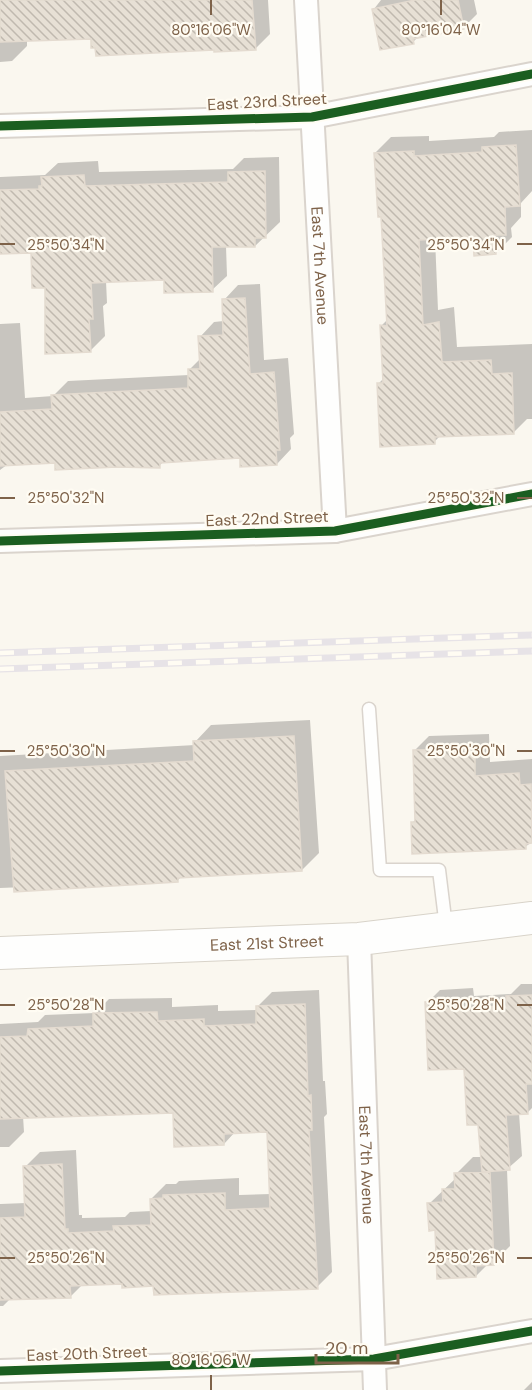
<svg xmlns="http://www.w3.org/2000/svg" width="532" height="1390" font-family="'DM Sans',sans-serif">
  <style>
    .shadow { fill: #0003 }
    .building { fill: url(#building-back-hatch); stroke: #e4dbd0; stroke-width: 1.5 }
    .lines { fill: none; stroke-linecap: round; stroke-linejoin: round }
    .lane-casing { stroke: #dad4cd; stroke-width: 15 }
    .street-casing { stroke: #dad4cd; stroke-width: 26 }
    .secondary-casing { stroke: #d8d3c9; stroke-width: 34 }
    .lane { stroke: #fefefd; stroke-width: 12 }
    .street { stroke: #fefefd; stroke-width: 22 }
    .secondary { stroke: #fefefd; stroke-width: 32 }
    .rail-casing { stroke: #e7e3e7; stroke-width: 7 }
    .rail { stroke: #fffcf3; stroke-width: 4.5; stroke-dasharray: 14; stroke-linecap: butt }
    .cycleway-casing { stroke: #fffcf3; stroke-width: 13 }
    .cycleway { stroke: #1b5e20; stroke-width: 9 }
    .ticks { fill: none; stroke: #7e6249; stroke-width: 2 }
    .labels { text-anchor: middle; stroke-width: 4.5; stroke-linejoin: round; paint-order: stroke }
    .street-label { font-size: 16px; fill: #7e6249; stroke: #fffcf3 }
    .ticks-label { font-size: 15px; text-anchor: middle; fill: #7e6249; stroke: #fffcf3; stroke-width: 4.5; stroke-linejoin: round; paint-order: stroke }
  </style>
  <defs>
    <pattern id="building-back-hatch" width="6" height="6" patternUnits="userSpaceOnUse" patternTransform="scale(1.5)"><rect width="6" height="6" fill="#e7e0d5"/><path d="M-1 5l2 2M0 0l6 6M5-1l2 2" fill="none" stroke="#c0b9af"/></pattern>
  </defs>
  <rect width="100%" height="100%" fill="#faf7ef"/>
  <path class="shadow" d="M0 0H268L270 34 255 49 215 48 92 37 27 40V46L12 61 0 62Z
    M381 0H474L477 14 463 28 418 37 413 42 374 9Z
    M532 130V191L521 203V217L511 228 512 237 496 253 474 235 435 238 438 310 454 307 457 347 532 344V419H527L513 433 441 435 434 442 378 384 384 378 381 326 388 319 382 216 375 153 391 137 429 136V141L494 137 499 132Z
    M279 157 280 222 255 246H226L227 276 212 290 165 279 106 281 107 303 103 306 105 336 90 351 46 286 32 251 0 253V177L45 175 58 163 98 161 99 172 233 169 244 158Z
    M260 284 264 360 288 358 294 434 290 438 291 449 277 464 241 456 164 461 159 466 56 462 8 464 0 470V324L20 323 25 398 53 396 68 381 189 375V370L201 358 200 337 214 322 224 321V300L238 285Z
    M310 720 319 853 302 870 182 876 177 881 0 888V756L195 745V742L211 725Z
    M489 734 490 762 532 759V842L525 847 413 822 416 819 414 751 429 736Z
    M521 984H532V1108L527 1113H519L522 1156 507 1169 510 1246 493 1263 488 1264 476 1276 437 1229 429 1204 456 1178V1174L473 1157H482L480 1123 465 1067 427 1003 440 990 473 988 474 996 511 994Z
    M319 990 323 1081H325L327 1114 324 1117 332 1272 317 1287 124 1283 83 1284 70 1297 10 1299 3 1306H0V1204L26 1203 25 1167 40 1152 76 1150 79 1215H82V1218L125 1217 130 1212 152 1211 151 1199 166 1184H176L179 1181 239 1178V1195L271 1194 268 1131 235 1132 224 1144 175 1111 23 1116 24 1132 9 1147H0V1024L38 1022 45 1015 95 1013 109 999 172 998V1007L218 1005V1011L257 1010V1007L272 992Z
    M532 1382V1390H524Z"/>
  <path class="building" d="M0 0H252L256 50 214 52V50L96 56 95 48H91V39L0 42Z
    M415 0H458L464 29 413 39 414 44 380 50 372 9Z
    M516 145 520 206 505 207 506 235H495L496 254 474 256 473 237 419 240 423 325 439 322 442 362 491 360 492 374 512 373 514 434 435 437V444L380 447 377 383H383L380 325 387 326 381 217H378L374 153 414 151V156L482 152V147Z
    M265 171 266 238H255V247H212L213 292 164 293V280L91 283 93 319H89L91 352 45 354V288H32L31 253 0 254V190L39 189V186H42L41 177 84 175 85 186 228 182V172Z
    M245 298 250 374 274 372 280 450H276L277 465 240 467V458L160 463V468L117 467 55 470V463L0 466V412L52 409 51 395 188 388V369H200L198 336 223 335 222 299Z
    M294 736 302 871 178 878V882L14 892 5 771 194 761 193 741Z
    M475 749V776L519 773 520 785 531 784 532 843 526 844V849L412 854 411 822H415L413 750Z
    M532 995V1084H526L528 1114 506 1115 510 1170 482 1172 478 1125H467L464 1069 428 1070 425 1002 461 1000V1008L507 1006 506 996Z
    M305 1004 308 1096 311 1095 312 1130H309L318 1289 154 1295 153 1286 122 1288V1284L70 1286 71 1298 0 1300V1218L25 1217 23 1166 62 1164 65 1229H68V1233L114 1231 113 1226 151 1225 150 1199 163 1198V1195L225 1193V1210L270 1208 267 1132 224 1134V1145L174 1147 173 1113 0 1119V1037L27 1036 28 1029 93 1026V1013L157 1012 158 1021 204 1019V1026L256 1024V1006Z
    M490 1172 494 1265 476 1266V1277L437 1279 435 1230 429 1231 427 1203 443 1202 442 1189H455L454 1173Z"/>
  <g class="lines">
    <defs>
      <path id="lane" d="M369 709 380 870H439L446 927"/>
      <g id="street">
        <path id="s1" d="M306 0 335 531"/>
        <path d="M0 126 312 117 532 74"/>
        <path d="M0 541 335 531 532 494"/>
        <path id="s2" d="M359 939 375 1390"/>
        <path d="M0 1371 374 1359 532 1331"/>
      </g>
      <g id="secondary">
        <path id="s3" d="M0 953 359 939 532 918"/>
      </g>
    </defs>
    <use href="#lane" class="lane-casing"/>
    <use href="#street" class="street-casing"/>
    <use href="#secondary" class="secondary-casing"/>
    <use href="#lane" class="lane"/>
    <use href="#street" class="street"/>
    <use href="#secondary" class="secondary"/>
    <defs>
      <path id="rail" d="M0 653 532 635
        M0 669 532 651"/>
    </defs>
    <use href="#rail" class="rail-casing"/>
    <use href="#rail" class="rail"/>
    <defs>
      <path id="cycleway" d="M0 126 312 117 532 74
        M0 541 335 531 532 494
        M0 1371 374 1359 532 1331"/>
    </defs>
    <use href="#cycleway" class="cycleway-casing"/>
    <use href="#cycleway" class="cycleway"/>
  </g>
  <path class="ticks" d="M211 0V15M441 0V15M0 244H15M517 244H532M0 498H15M517 498H532M0 751H15M517 751H532M0 1005H15M517 1005H532M0 1258H15M517 1258H532M211 1375V1390"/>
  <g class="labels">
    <g class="street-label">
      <text transform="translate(267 101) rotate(-3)" y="6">East 23rd Street</text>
      <text dy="6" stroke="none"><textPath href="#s1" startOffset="266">East 7th Avenue</textPath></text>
      <text transform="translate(267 518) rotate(-2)" y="6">East 22nd Street</text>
      <text dy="6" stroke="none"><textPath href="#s3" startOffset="267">East 21st Street</textPath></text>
      <text dy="6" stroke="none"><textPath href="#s2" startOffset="226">East 7th Avenue</textPath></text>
      <text transform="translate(87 1353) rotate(-2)" y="6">East 20th Street</text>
    </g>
  </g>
  <g class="ticks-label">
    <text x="211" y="35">80°16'06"W</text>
    <text x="441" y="35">80°16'04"W</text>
    <text x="66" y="250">25°50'34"N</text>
    <text x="466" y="250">25°50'34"N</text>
    <text x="66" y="503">25°50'32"N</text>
    <text x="466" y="503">25°50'32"N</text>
    <text x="66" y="756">25°50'30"N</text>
    <text x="466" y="756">25°50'30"N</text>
    <text x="66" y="1010">25°50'28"N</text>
    <text x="466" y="1010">25°50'28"N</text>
    <text x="66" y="1263">25°50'26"N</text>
    <text x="466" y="1263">25°50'26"N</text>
    <text x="211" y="1365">80°16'06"W</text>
  </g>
  <path d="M316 1354v9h82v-9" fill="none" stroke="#7e6249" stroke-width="3"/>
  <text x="325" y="1354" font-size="18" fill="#7e6249" stroke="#fffcf3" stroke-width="4.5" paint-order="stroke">20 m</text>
</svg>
